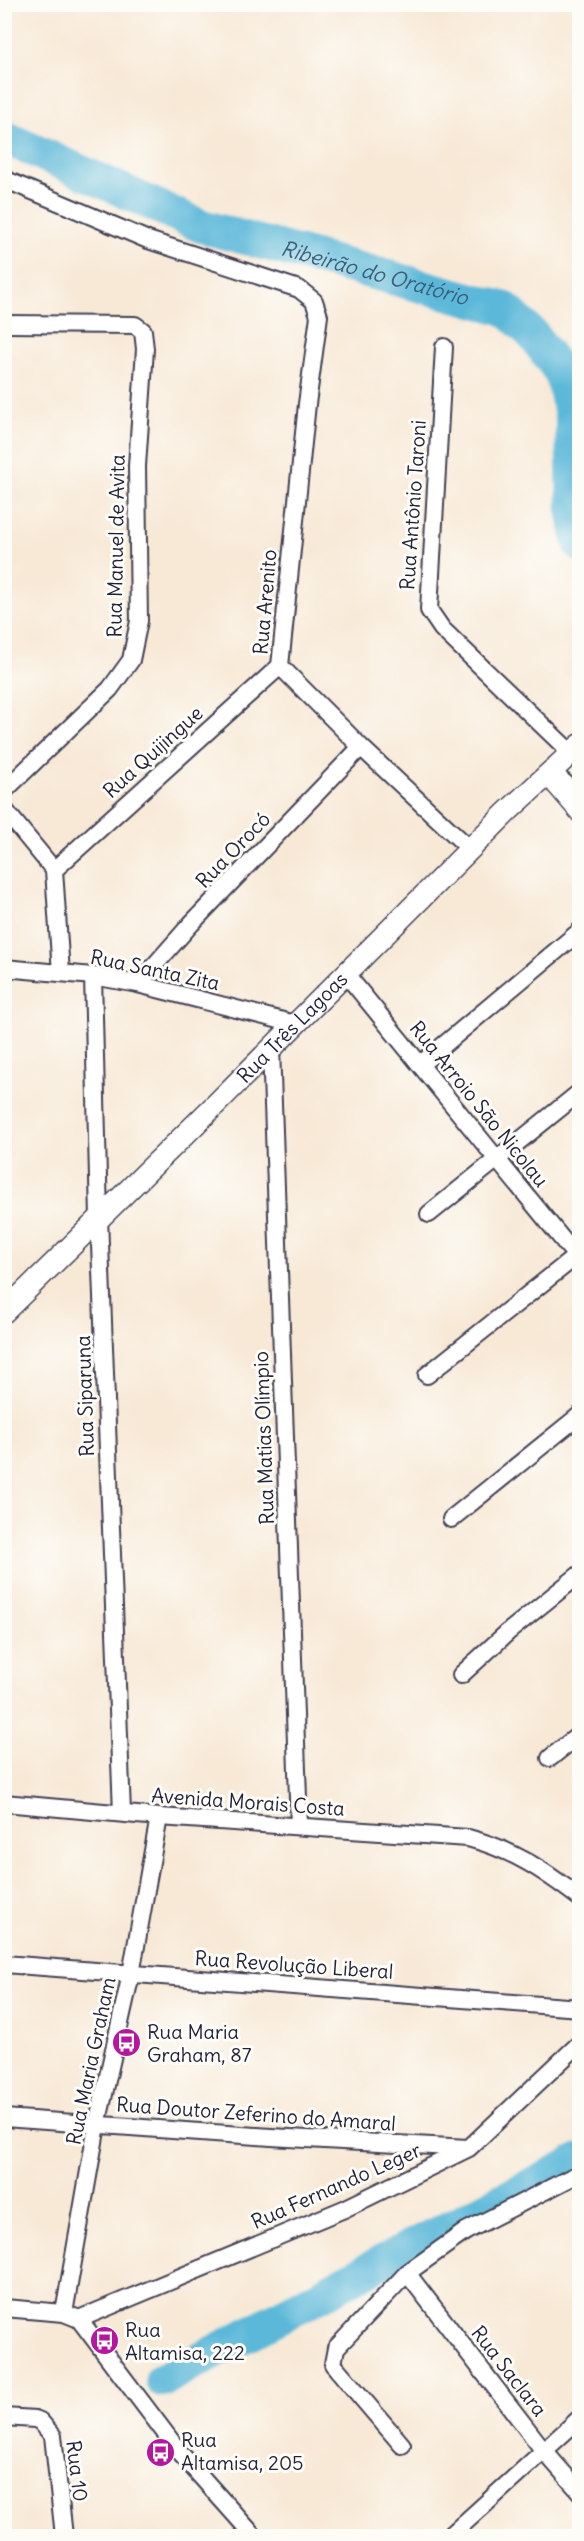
<svg xmlns="http://www.w3.org/2000/svg" width="584" height="2541" font-family="Delius,sans-serif">
  <style>
    .lines { fill: none; stroke-linecap: round; stroke-linejoin: round }
    .river { stroke: #5bb8d9; stroke-width: 34 }
    .pedestrian-casing { stroke: #424052; stroke-width: 15 }
    .minor-casing { stroke: #424052; stroke-width: 20 }
    .tertiary-casing { stroke: #424052; stroke-width: 24 }
    .pedestrian { stroke: #fff; stroke-width: 12 }
    .minor { stroke: #fff; stroke-width: 16 }
    .tertiary { stroke: #fff; stroke-width: 21 }
    .labels { text-anchor: middle; stroke-width: 6; stroke-linejoin: round; paint-order: stroke }
    .street-label { font-size: 20px; fill: #22223b; stroke: #fdfcf7 }
    .poi-label { font-size: 20px; fill: #22223b; stroke: #fdfcf7; text-anchor: start }
    .water-label { font-size: 21px; font-style: italic; fill: #395e7a; stroke: #fdfcf7 }
  </style>
  <rect width="100%" height="100%" fill="#fdfcf7"/>
  <filter id="ink" filterUnits="userSpaceOnUse"><feTurbulence type="fractalNoise" baseFrequency=".0167" numOctaves="2"/><feDisplacementMap in="SourceGraphic" scale="12" xChannelSelector="R" yChannelSelector="G"/><feConvolveMatrix kernelMatrix="1 2 1 2 8 2 1 2 1" color-interpolation-filters="sRGB"/></filter>
  <filter id="wash" filterUnits="userSpaceOnUse"><feTurbulence type="fractalNoise" baseFrequency=".008" numOctaves="4" result="noise"/><feDisplacementMap in="SourceGraphic" scale="24" xChannelSelector="R" yChannelSelector="G"/><feGaussianBlur stdDeviation="1.35" result="paint"/><feColorMatrix in="noise" values="0 0 0 0 0 0 0 0 0 0 0 0 0 0 0 0 0 1.4 0 .05"/><feComposite in="paint" operator="in"/></filter>
  <g filter="url(#wash)">
    <rect width="100%" height="100%" fill="#f8e9d7"/>
    <g class="lines">
      <g class="river">
        <path id="s1" d="M4 137 201 226 506 309 533 335 561 373 572 418 574 514 580 545"/>
        <path d="M162 2380 404 2250 580 2160"/>
      </g>
    </g>
  </g>
  <g filter="url(#ink)">
    <g class="lines">
      <defs>
        <path id="pedestrian" d="M545 777 580 818"/>
        <path id="minor" d="M4 179 148 240 299 289 314 301 319 316 307 404 280 666 361 747 470 849
          M4 324 135 325 143 331 145 349 137 466 139 621 131 660 110 689 4 791
          M444 347 429 610 442 629 570 752
          M551 771 580 796
          M4 809 54 870 61 973
          M54 870 280 666
          M4 968 93 976 138 984 295 1024
          M346 974 580 1261
          M93 976 99 1218 122 1813
          M138 984 191 924 361 747
          M271 1048 299 1826
          M421 1064 580 931
          M429 1214 580 1092
          M427 1375 580 1253
          M451 1519 580 1415
          M461 1675 508 1632 580 1574
          M550 1758 580 1734
          M4 1803 159 1817 468 1838C514 1850 543 1870 580 1898
          M4 1964 580 2008
          M4 2118 271 2137 468 2148
          M407 2273 544 2451 580 2492
          M4 2308 64 2313 79 2319 181 2454 254 2536
          M64 2313 97 2125 131 1974 159 1817
          M79 2319 344 2209 469 2148 580 2043
          M4 2417 35 2419 40 2421 53 2436 64 2536
          M402 2445 338 2370 333 2364 336 2348 407 2273 466 2231 580 2173
          M450 2536 580 2418"/>
        <g id="tertiary">
          <path id="s2" d="M4 1312 215 1105 507 812 580 745"/>
        </g>
      </defs>
      <use href="#pedestrian" class="pedestrian-casing"/>
      <use href="#minor" class="minor-casing"/>
      <use href="#tertiary" class="tertiary-casing"/>
      <use href="#pedestrian" class="pedestrian"/>
      <use href="#minor" class="minor"/>
      <use href="#tertiary" class="tertiary"/>
    </g>
  </g>
  <defs>
    <symbol id="bus-disc" viewBox="-11 -11 22 22"><circle r="9.5" fill="#b5179e" stroke="#fdfcf7"/><path d="M-5-6H5V4H4V6H2V4H-2V6H-4V4H-5ZM-3.5-4V0h7V-4ZM-3.5 1.2v1.5H-2V1.2ZM2 1.2v1.5H3.5V1.2Z" fill="#fff"/></symbol>
  </defs>
  <g fill-rule="evenodd">
    <use href="#bus-disc" x="110" y="2026" width="33" height="33"/>
    <use href="#bus-disc" x="88" y="2324" width="33" height="33"/>
    <use href="#bus-disc" x="144" y="2436" width="33" height="33"/>
  </g>
  <g class="labels">
    <g class="street-label">
      <text transform="translate(413 505) rotate(-86)" y="7">Rua Antônio Taroni</text>
      <text transform="translate(116 546) rotate(-89)" y="7">Rua Manuel de Avita</text>
      <text transform="translate(265 602) rotate(-85)" y="7">Rua Arenito</text>
      <text transform="translate(153 752) rotate(-42)" y="7">Rua Quijingue</text>
      <text transform="translate(233 850) rotate(-46)" y="7">Rua Orocó</text>
      <text transform="translate(155 970) rotate(12)" y="7">Rua Santa Zita</text>
      <text dy="7" stroke="none"><textPath href="#s2" startOffset="405">Rua Três Lagoas</textPath></text>
      <text transform="translate(479 1104) rotate(51)" y="7">Rua Arroio São Nicolau</text>
      <text transform="translate(85 1396) rotate(-92)" y="7">Rua Siparuna</text>
      <text transform="translate(264 1438) rotate(-92)" y="7">Rua Matias Olímpio</text>
      <text transform="translate(248 1802) rotate(4)" y="7">Avenida Morais Costa</text>
      <text transform="translate(294 1965) rotate(4)" y="7">Rua Revolução Liberal</text>
      <text transform="translate(91 2061) rotate(-78)" y="7">Rua Maria Graham</text>
      <text transform="translate(256 2114) rotate(4)" y="7">Rua Doutor Zeferino do Amaral</text>
      <text transform="translate(336 2186) rotate(-24)" y="7">Rua Fernando Leger</text>
      <text transform="translate(509 2371) rotate(52)" y="7">Rua Saclara</text>
      <text transform="translate(77 2471) rotate(83)" y="7">Rua 10</text>
    </g>
    <g class="poi-label">
      <text x="147" y="2039">Rua Maria<tspan x="147" dy="23">Graham, 87</tspan></text>
      <text x="125" y="2337">Rua<tspan x="125" dy="23">Altamisa, 222</tspan></text>
      <text x="181" y="2447">Rua<tspan x="181" dy="23">Altamisa, 205</tspan></text>
    </g>
    <g class="water-label">
      <text dy="7" stroke="none"><textPath href="#s1" startOffset="396">Ribeirão do Oratório</textPath></text>
    </g>
  </g>
  <rect width="584" height="2541" fill="none" stroke="#fdfcf7" stroke-width="24"/>
</svg>
